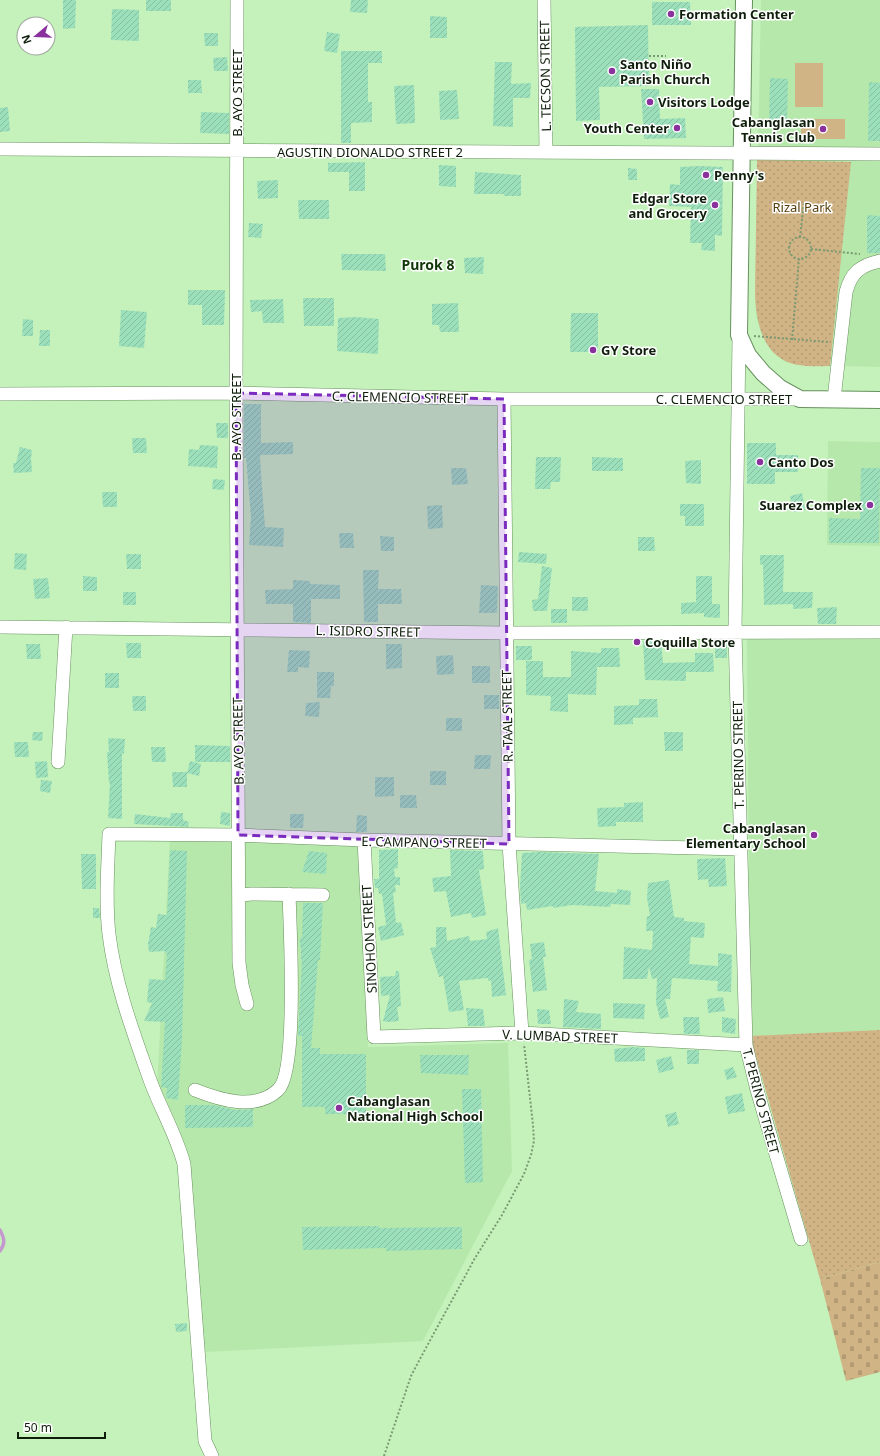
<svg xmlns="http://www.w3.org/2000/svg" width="880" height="1456" font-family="'Noto Sans',sans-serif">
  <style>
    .built { fill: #b6e8ab }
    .cemetery { fill: url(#cemetery-stones) }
    .park { fill: url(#park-dots) }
    .pitch { fill: #d1b485 }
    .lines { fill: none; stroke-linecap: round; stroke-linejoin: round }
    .stream { stroke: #c499ce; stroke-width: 3.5 }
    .building { fill: url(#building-hatch) }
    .minor-casing { stroke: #67915e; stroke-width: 14 }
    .major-casing { stroke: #67915e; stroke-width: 18 }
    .path { stroke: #799a72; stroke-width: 2; stroke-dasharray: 2 2; stroke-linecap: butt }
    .minor { stroke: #fff; stroke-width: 13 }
    .major { stroke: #fff; stroke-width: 16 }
    .marked { fill: #7b2cbf; fill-opacity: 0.2; stroke: #7b2cbf; stroke-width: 3; stroke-dasharray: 8 5; stroke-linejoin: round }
    .poi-dot { fill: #8a319d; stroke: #fff; stroke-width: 1.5 }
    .labels { text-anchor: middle; stroke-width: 3; stroke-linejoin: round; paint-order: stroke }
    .poi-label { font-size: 13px; font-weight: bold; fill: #0e1e0a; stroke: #fff; text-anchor: start }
    .street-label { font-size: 13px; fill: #0e1e0a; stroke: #fff }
    .park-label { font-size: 13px; fill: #563d0c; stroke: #fff }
    .neighbourhood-label { font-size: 14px; font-weight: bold; fill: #103706; stroke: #fff }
  </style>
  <defs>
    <pattern id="cemetery-stones" width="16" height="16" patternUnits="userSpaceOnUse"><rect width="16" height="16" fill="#d1b485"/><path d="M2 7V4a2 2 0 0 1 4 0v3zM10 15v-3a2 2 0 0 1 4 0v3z" fill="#b29a72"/></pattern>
    <pattern id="park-dots" width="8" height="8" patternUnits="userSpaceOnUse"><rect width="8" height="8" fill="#d1b485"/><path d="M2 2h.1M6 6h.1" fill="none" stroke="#b29a72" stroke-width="1.8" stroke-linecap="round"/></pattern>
    <pattern id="building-hatch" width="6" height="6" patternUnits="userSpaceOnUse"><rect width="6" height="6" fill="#9be0bb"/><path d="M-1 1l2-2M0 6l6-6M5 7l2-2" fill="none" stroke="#84c09f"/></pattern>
  </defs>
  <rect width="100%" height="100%" fill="#c5f2bb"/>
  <path class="built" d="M761 0H880V367L799 365 784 361 771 350 761 333 756 315 755 294Z
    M828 441 880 442V546L827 545Z
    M747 639H880V1030L750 1036Z
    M170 838 359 846 368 1047 508 1043 512 1171 423 1341 204 1352 192 1213 157 1087Z"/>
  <path class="cemetery" d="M880 1262V1372L846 1381 820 1279Z"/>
  <path class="park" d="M757 160 851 162 830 366C820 366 809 367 799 365 764 360 756 324 755 294Z
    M880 1030V1262L820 1279 750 1036Z"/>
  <path class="pitch" d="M795 63H823V107H795Z
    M801 119H845V139H801Z"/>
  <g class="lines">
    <path class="stream" d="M0 1230C4 1238 6 1243 0 1251"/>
  </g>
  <path class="building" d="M63 0H76L75 28 63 29Z
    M146 0H171V11H146Z
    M351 0H368L367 13 350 12Z
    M652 2H690L691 25H652Z
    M112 9 139 10V41L111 40Z
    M430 16 447 17V38H430Z
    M648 25 649 86 599 87 600 120 576 121 575 27Z
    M327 32 340 34 337 53 324 51Z
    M204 33H218V46H205Z
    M341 51H382V63H368V102H372V122L351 123V143H341Z
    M227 57 228 71H214L213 58Z
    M495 62H512L511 84 531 83 530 98H513V127L493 126Z
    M770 78 788 79 787 121H769Z
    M188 80H201L202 93H188Z
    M869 82 880 83V141H868Z
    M414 85 415 123 396 124 394 86Z
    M641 89H659L660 119 685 118 686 138 644 139Z
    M457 90 459 119 440 120 439 91Z
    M8 107 10 131 0 132V108Z
    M201 112 229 113V134L200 133Z
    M365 162V191H349V172H328V163Z
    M439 165 456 166V187L439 186Z
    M699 166 723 167 722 236 715 235V251L701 250 702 243H690L691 207 669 206 670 184 680 185V167Z
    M628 168 637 169V180H628Z
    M475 172 521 175V196H504V194H474Z
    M278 180V198L258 199 257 181Z
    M298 200H329V219H299Z
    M867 215 880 216V253H867Z
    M249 223 263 224 261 238 248 237Z
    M341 254H385L386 271 342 270Z
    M484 257 483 274 465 273 464 258Z
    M188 290H225L224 325H202V305H188Z
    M303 298H334V326H304Z
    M283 299 284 323H263L262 311 251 312 250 300Z
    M458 303 459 332H440L439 325H432V304Z
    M121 310 147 312 144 348 119 346Z
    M571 313H598V352H570Z
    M356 317 379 319 378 354 337 351 338 318Z
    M23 319 33 320V336H22Z
    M40 330H50V346H39Z
    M244 404H261V443L293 442V454L261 455 260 458 265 527 284 528 283 547 249 545 251 517 246 458H244Z
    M216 423H228V438H217Z
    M132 438H146L147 453H133Z
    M747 443H776V455H798V472H775V484H747Z
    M200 445 218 446 217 468 188 466 189 449 199 450Z
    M20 447 32 450 31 458 32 472 14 473 13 463H16Z
    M536 457H561L560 482H551L550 489H535Z
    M592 457 623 458V471H592Z
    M701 460V484L686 483 685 461Z
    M451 468H466L468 484 452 485Z
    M861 468H880L879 543H829V518L860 519Z
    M213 479 225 480 224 490 212 489Z
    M102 492H117V507H103Z
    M802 493 805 510 793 512 790 496Z
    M680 504H704V526H685V516H680Z
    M442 505 443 528 428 529 427 506Z
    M339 533H353L354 548H340Z
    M380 536 394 537V551H381Z
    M638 537H654L655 551H638Z
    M519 552 547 554 546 564 518 562Z
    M15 553 27 554 26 570 14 569Z
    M126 554H141V569H127Z
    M760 555H784L783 592H813L812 608 793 609V604L764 605 763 564 760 565Z
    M542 566 552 568 547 611H533L532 600 538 599Z
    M363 570H379L378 589H401L402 604H378V622H364Z
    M83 576 97 577V591H83Z
    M696 576H712V604H720V618L704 617V613L681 614V603L696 602Z
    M48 578 50 598 35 599 33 579Z
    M293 580 310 581V584L340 585V599H311V623L293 622V604H266L265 590 293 589Z
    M481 585 498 586 497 613H479Z
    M123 592H136V605H123Z
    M572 597H588V611H572Z
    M837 607 836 624H818L817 608Z
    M551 609H567V623H551Z
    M643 641H661L663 663 695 662V653H713L714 672H686V681L645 680Z
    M715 641H727V658H715Z
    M126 643H141V658H127Z
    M26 644H40L41 659H27Z
    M386 644H402V668L386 669Z
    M516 646H532V660H516Z
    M601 648H619L620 667H597L596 695 568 694V712L550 711 551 696 526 695V661H543V677H571V651L601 653Z
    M289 650 310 651 309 668 298 667V672H287Z
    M453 655 454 674 437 675 436 656Z
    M472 666H490V683H472Z
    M317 672H334V686H331L330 698H317Z
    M105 673H119V688H105Z
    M484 695H499V709H484Z
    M132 696H146V711H133Z
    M639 699H657L658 717 633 718V724L614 725V706L639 705Z
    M320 702 319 717 305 716 306 703Z
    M446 718H462V731H446Z
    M33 732H43L42 741 32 740Z
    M664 732H683V751H665Z
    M108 738 125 739 124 754 122 753V819L108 818 110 783H109L107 752H109Z
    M14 742H28L29 757H15Z
    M195 745 230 746V762H195Z
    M151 747H165L166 762H152Z
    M475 755H491L490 769H474Z
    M47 761 48 777 36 778 35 762Z
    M190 761 201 764 199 776 187 773Z
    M430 771H446V785H430Z
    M172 772H187V787H173Z
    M375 777H394V796L375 797Z
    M41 780 52 781 50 793 40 791Z
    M400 795H416L417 808H400Z
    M643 802V822H616V826L598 827 597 808 624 807V803Z
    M221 812 230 813V826L220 824Z
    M171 813H183V820L189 822 188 827 134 824 135 814 170 818Z
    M290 814H304L303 828H290Z
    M357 815 367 816V832H356Z
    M398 849V868L394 869 395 877H400V885H395L396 892 393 893 396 923 401 922 404 935 381 941 378 927 386 925 382 894H379L378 888H375L374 879H379V850Z
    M170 850 187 851 182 1040 178 1100 166 1098 167 1088 161 1087 165 1022 144 1021 152 1003 147 1002 149 979 165 980 167 953H165V951L149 952 148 944 151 927 156 928 158 914 167 915Z
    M450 850 483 851 484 869 479 870 486 915 472 918 471 913 451 917 446 891 434 892 432 878 451 876Z
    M309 851 327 853 326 874 302 872Z
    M539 852 599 854 595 891 617 893V889L631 891 630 905 611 904 610 907 572 905 553 908V906L527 910 526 903 521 904 520 887 522 853Z
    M81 854H96V889H82Z
    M725 858 727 886 709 887 708 879 698 880 697 859Z
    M669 880 674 917 684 918V921L705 923 704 938 691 937 689 964 718 966V953L732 955 731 992 717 991 718 981 672 978 670 999H665L669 1017 660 1019 656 1003 657 978 652 979 649 967 647 979H623L624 947 652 950 653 931H646L647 916H650L647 898 648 883Z
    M303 903H323L320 960H318L311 1048H320V1054H366V1114H325V1107H302V1036H298L302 959H301V947H300V938H302Z
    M93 908H99L100 918H93Z
    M436 927H446L447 941 469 936 470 941 487 939 486 932 498 928 506 995 492 997 491 980 488 981V978L459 981 464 1010 449 1012 443 976 439 977 430 948 436 947Z
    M544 942 546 957H543L547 990 533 992 529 960 532 959 530 944Z
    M396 971H399L401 1006 397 1007 399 1021 388 1022 383 1021 390 995 381 996 380 977 395 976Z
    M723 997 725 1011 708 1013 707 999Z
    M564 999 579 1001 576 1012 601 1014V1029L563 1027Z
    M613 1003 645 1004 644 1019 613 1018Z
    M466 1008 483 1009 485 1026H468Z
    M537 1009 549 1010 551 1024H538Z
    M683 1017H699L700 1034H684Z
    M722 1017 736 1019 735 1034 722 1032Z
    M633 1047 645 1048V1061L615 1062 614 1049Z
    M687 1050H699V1064H687Z
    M420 1055H469L468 1075 421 1073Z
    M671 1056 674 1069 659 1073 656 1060Z
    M733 1067 737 1077 727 1080 724 1070Z
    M462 1089H481L483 1182 465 1183Z
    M742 1093 745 1111 728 1114 725 1097Z
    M185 1105H213L236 1110 253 1109V1127L185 1128Z
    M676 1112 679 1124 668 1127 665 1115Z
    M379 1226V1228L462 1227V1249L386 1251V1248L303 1250 302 1227Z
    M187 1323V1331L176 1332 175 1324Z"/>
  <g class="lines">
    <defs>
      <path id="minor" d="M237 0 236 393 239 963 242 985 247 1004
        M544 0 546 152
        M0 149 880 154
        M739 337 735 632 746 1045 757 1090 801 1239
        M0 394 236 393 504 399H800
        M504 399 509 844 522 1033
        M834 399 846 292C851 273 860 265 880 261
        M0 627 506 633 880 632
        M58 762 66 627
        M364 840 374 1037 522 1033 746 1045
        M240 895 252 894 323 895
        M195 1090C220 1100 255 1111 278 1090 298 1072 290 926 289 894
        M212 1456 205 1441 184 1164C176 1134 160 1108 150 1080 133 1032 115 984 109 934 105 901 108 867 109 834L238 835 364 840 740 849"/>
      <path id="major" d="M744 0 739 335 748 355 763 373 780 388 800 399 880 400"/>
    </defs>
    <use href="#minor" class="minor-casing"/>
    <use href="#major" class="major-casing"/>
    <path class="path" d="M649 56H666
      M800 237 804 202
      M789 248a11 11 0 1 1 22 0a11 11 0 1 1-22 0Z
      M811 249 860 254
      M754 336 829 342
      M792 340 799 259
      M384 1456 411 1376 421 1357 475 1258 502 1215 524 1174 531 1155 534 1141 533 1125 524 1044"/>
    <use href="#minor" class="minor"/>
    <use href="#major" class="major"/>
  </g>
  <path class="marked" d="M236 393 504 399 509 844 238 835Z"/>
  <g class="poi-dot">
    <circle cx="671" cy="14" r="4"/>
    <circle cx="612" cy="71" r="4"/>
    <circle cx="650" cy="102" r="4"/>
    <circle cx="677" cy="128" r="4"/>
    <circle cx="823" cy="129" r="4"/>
    <circle cx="706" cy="175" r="4"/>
    <circle cx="715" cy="205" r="4"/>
    <circle cx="593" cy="350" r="4"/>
    <circle cx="760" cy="462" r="4"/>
    <circle cx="870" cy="505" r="4"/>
    <circle cx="637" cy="642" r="4"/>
    <circle cx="814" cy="835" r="4"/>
    <circle cx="339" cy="1108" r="4"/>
  </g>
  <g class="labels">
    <g class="poi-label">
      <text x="679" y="19">Formation Center</text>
      <text x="620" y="69">Santo Niño<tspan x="620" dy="15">Parish Church</tspan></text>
      <text x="658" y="107">Visitors Lodge</text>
      <text x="815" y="127" text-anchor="end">Cabanglasan<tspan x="815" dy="15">Tennis Club</tspan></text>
      <text x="669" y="133" text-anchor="end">Youth Center</text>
      <text x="714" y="180">Penny's</text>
      <text x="707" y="203" text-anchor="end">Edgar Store<tspan x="707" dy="15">and Grocery</tspan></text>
      <text x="601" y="355">GY Store</text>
      <text x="768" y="467">Canto Dos</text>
      <text x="862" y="510" text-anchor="end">Suarez Complex</text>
      <text x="645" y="647">Coquilla Store</text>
      <text x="806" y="833" text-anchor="end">Cabanglasan<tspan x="806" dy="15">Elementary School</tspan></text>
      <text x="347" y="1106">Cabanglasan<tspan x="347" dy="15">National High School</tspan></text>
    </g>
    <g class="street-label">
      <text transform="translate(545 76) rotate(-91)" y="5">L. TECSON STREET</text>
      <text transform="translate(237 93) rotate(-90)" y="5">B. AYO STREET</text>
      <text x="370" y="157">AGUSTIN DIONALDO STREET 2</text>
      <text transform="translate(400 397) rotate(1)" y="5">C. CLEMENCIO STREET</text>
      <text x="724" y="404">C. CLEMENCIO STREET</text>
      <text transform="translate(236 417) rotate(-90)" y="5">B. AYO STREET</text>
      <text transform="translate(368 631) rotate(1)" y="5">L. ISIDRO STREET</text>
      <text transform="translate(507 716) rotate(-91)" y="5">R. TAAL STREET</text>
      <text transform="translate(238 741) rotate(-91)" y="5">B. AYO STREET</text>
      <text transform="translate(738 755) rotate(-91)" y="5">T. PERINO STREET</text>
      <text transform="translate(424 842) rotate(1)" y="5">E. CAMPANO STREET</text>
      <text transform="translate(369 939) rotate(-93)" y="5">SINOHON STREET</text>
      <text transform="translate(560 1036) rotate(2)" y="5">V. LUMBAD STREET</text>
      <text transform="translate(761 1101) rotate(75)" y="5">T. PERINO STREET</text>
    </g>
    <g class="park-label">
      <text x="802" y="212">Rizal Park</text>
    </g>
    <g class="neighbourhood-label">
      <text x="428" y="270">Purok 8</text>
    </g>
  </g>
  <g transform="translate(36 36) rotate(251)"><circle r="19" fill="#ffffff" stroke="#9fa59d"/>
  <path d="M0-3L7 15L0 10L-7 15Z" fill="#8a319d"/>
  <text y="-6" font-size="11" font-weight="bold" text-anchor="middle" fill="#0e1e0a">N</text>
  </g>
  <path d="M18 1432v6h87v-6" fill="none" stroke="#0e1e0a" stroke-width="2"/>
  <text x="24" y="1432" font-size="12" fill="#0e1e0a" stroke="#ffffff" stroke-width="3" paint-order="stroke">50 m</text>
</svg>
